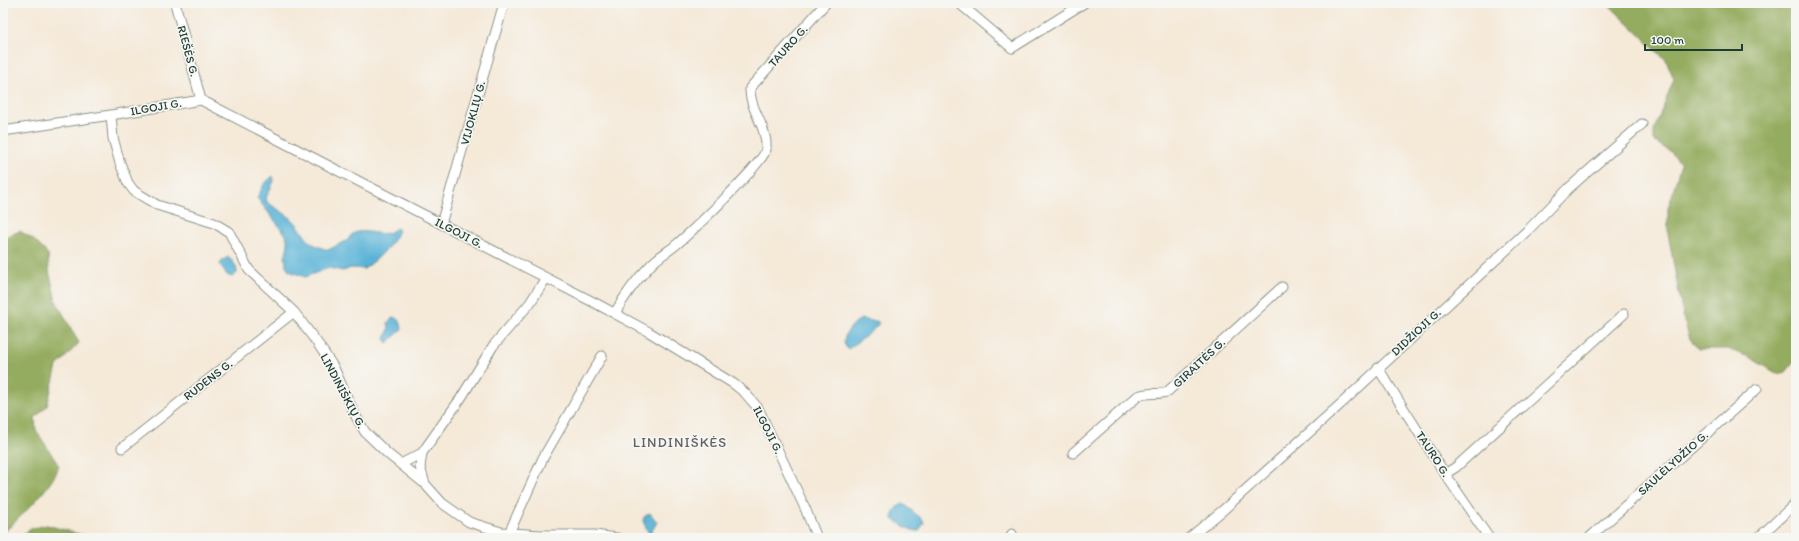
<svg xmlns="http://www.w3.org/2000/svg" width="1799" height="541" font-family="Itim,sans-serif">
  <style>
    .forest { fill: #94ac5e; stroke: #5a7449 }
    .water { fill: #5ab3d7; stroke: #3c7886 }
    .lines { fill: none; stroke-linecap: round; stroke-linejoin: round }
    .minor-casing { stroke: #8a9386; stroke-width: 11 }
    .minor { stroke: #fff; stroke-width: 9 }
    .labels { text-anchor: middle; stroke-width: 3.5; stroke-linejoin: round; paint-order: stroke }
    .street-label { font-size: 12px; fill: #1f3d34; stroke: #f6f6f2 }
    .quarter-label { font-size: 14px; letter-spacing: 1px; fill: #646265; stroke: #f6f6f2 }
  </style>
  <rect width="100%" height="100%" fill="#f6f6f2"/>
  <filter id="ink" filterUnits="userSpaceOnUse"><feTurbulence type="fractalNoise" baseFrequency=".025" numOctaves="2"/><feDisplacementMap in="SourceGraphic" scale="8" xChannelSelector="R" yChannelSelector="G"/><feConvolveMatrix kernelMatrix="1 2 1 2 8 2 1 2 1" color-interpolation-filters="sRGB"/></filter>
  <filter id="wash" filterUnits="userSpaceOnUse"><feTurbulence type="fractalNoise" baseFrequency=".012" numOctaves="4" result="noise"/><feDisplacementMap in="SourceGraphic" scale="16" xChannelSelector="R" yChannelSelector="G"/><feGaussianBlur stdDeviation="0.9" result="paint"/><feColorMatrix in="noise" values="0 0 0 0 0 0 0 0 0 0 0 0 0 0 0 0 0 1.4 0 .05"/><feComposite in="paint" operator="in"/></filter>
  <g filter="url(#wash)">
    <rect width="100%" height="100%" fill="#f5e9d8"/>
    <path class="forest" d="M1607 3H1796V359L1786 372 1778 374 1749 357 1728 349H1698L1690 339 1684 321 1668 233V208L1681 164 1672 153 1654 141V130L1674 79 1666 60Z
      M20 231 34 240 48 254 49 271 56 301 79 343 57 366 47 406 35 418 36 430 59 466C52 488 20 517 3 533V238Z
      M47 525 93 538H20L29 529Z"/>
    <path class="water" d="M273 176 274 181 266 198 267 202C274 207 286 214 292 219 310 237 300 241 328 250L348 240C355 224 374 236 388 233 391 232 394 230 396 228L399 230C392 246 378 259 364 269L351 268 343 271 329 268 305 277 289 271 286 265 285 258 288 244 286 235 257 198 264 184Z
      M228 257C233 261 237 266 237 273L232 277 227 275 220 264 223 260Z
      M393 317C400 319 401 322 402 329L389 342H386L385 339 389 329 388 323Z
      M862 319 871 321H877L879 323C877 328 853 346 848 349 837 341 852 322 862 319Z
      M903 503 923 520 924 523 919 531C909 531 900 524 892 518 894 511 896 506 903 503Z
      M650 513 657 522 651 533 649 534 643 521 644 517Z"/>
  </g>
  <g filter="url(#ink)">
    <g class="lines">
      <defs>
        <path id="minor" d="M175 3 201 100
          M959 3 1012 48 1084 3
          M111 115 113 138 120 163 128 183 134 191 157 205 214 223 229 232 249 270 294 312 318 344 334 368 354 413 365 432 388 454 425 484 442 503 469 522 501 532 540 535H594L617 538
          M3 131 111 115 201 100 597 304 649 332 734 384 745 393 758 408 805 508 817 538
          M441 224 504 3
          M615 313C624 297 636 280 649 267 657 257 668 252 677 244 691 232 765 162 766 149 768 127 749 109 750 88L826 3
          M1378 368 1445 474 1489 538
          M122 448 294 312
          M422 453 420 467 425 484
          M1073 453 1138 396C1148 392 1157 395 1167 392L1282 287
          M401 464 422 453 461 398 493 346 530 303 546 278
          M1445 474 1456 467 1624 314
          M509 533 543 458 602 356
          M1010 538 1012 534
          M1189 538 1222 511 1343 402 1530 228 1569 188 1642 124
          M1589 538 1757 389
          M1758 538 1796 503"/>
      </defs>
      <use href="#minor" class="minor-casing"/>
      <use href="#minor" class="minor"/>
    </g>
  </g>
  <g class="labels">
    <g class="street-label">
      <text transform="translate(788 46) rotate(-48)" y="4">TAURO G.</text>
      <text transform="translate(188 51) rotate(75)" y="4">RIEŠĖS G.</text>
      <text transform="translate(156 107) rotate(-10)" y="4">ILGOJI G.</text>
      <text transform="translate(473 113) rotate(-75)" y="4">VIJOKLIŲ G.</text>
      <text transform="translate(459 233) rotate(27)" y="4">ILGOJI G.</text>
      <text transform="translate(1416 332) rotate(-43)" y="4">DIDŽIOJI G.</text>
      <text transform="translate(1199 363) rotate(-43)" y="4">GIRAITĖS G.</text>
      <text transform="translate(208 380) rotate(-38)" y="4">RUDENS G.</text>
      <text transform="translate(343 391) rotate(62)" y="4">LINDINIŠKIŲ G.</text>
      <text transform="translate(768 430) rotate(63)" y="4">ILGOJI G.</text>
      <text transform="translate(1433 454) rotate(57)" y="4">TAURO G.</text>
      <text transform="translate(1673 463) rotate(-42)" y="4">SAULĖLYDŽIO G.</text>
    </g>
    <g class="quarter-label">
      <text x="680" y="447">LINDINIŠKĖS</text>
    </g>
  </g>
  <rect width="1799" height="541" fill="none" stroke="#f6f6f2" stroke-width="16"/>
  <path d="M1645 44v6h97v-6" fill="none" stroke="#1f3d34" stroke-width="2"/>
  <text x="1651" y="44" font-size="12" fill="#1f3d34" stroke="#f6f6f2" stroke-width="3" paint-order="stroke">100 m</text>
</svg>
